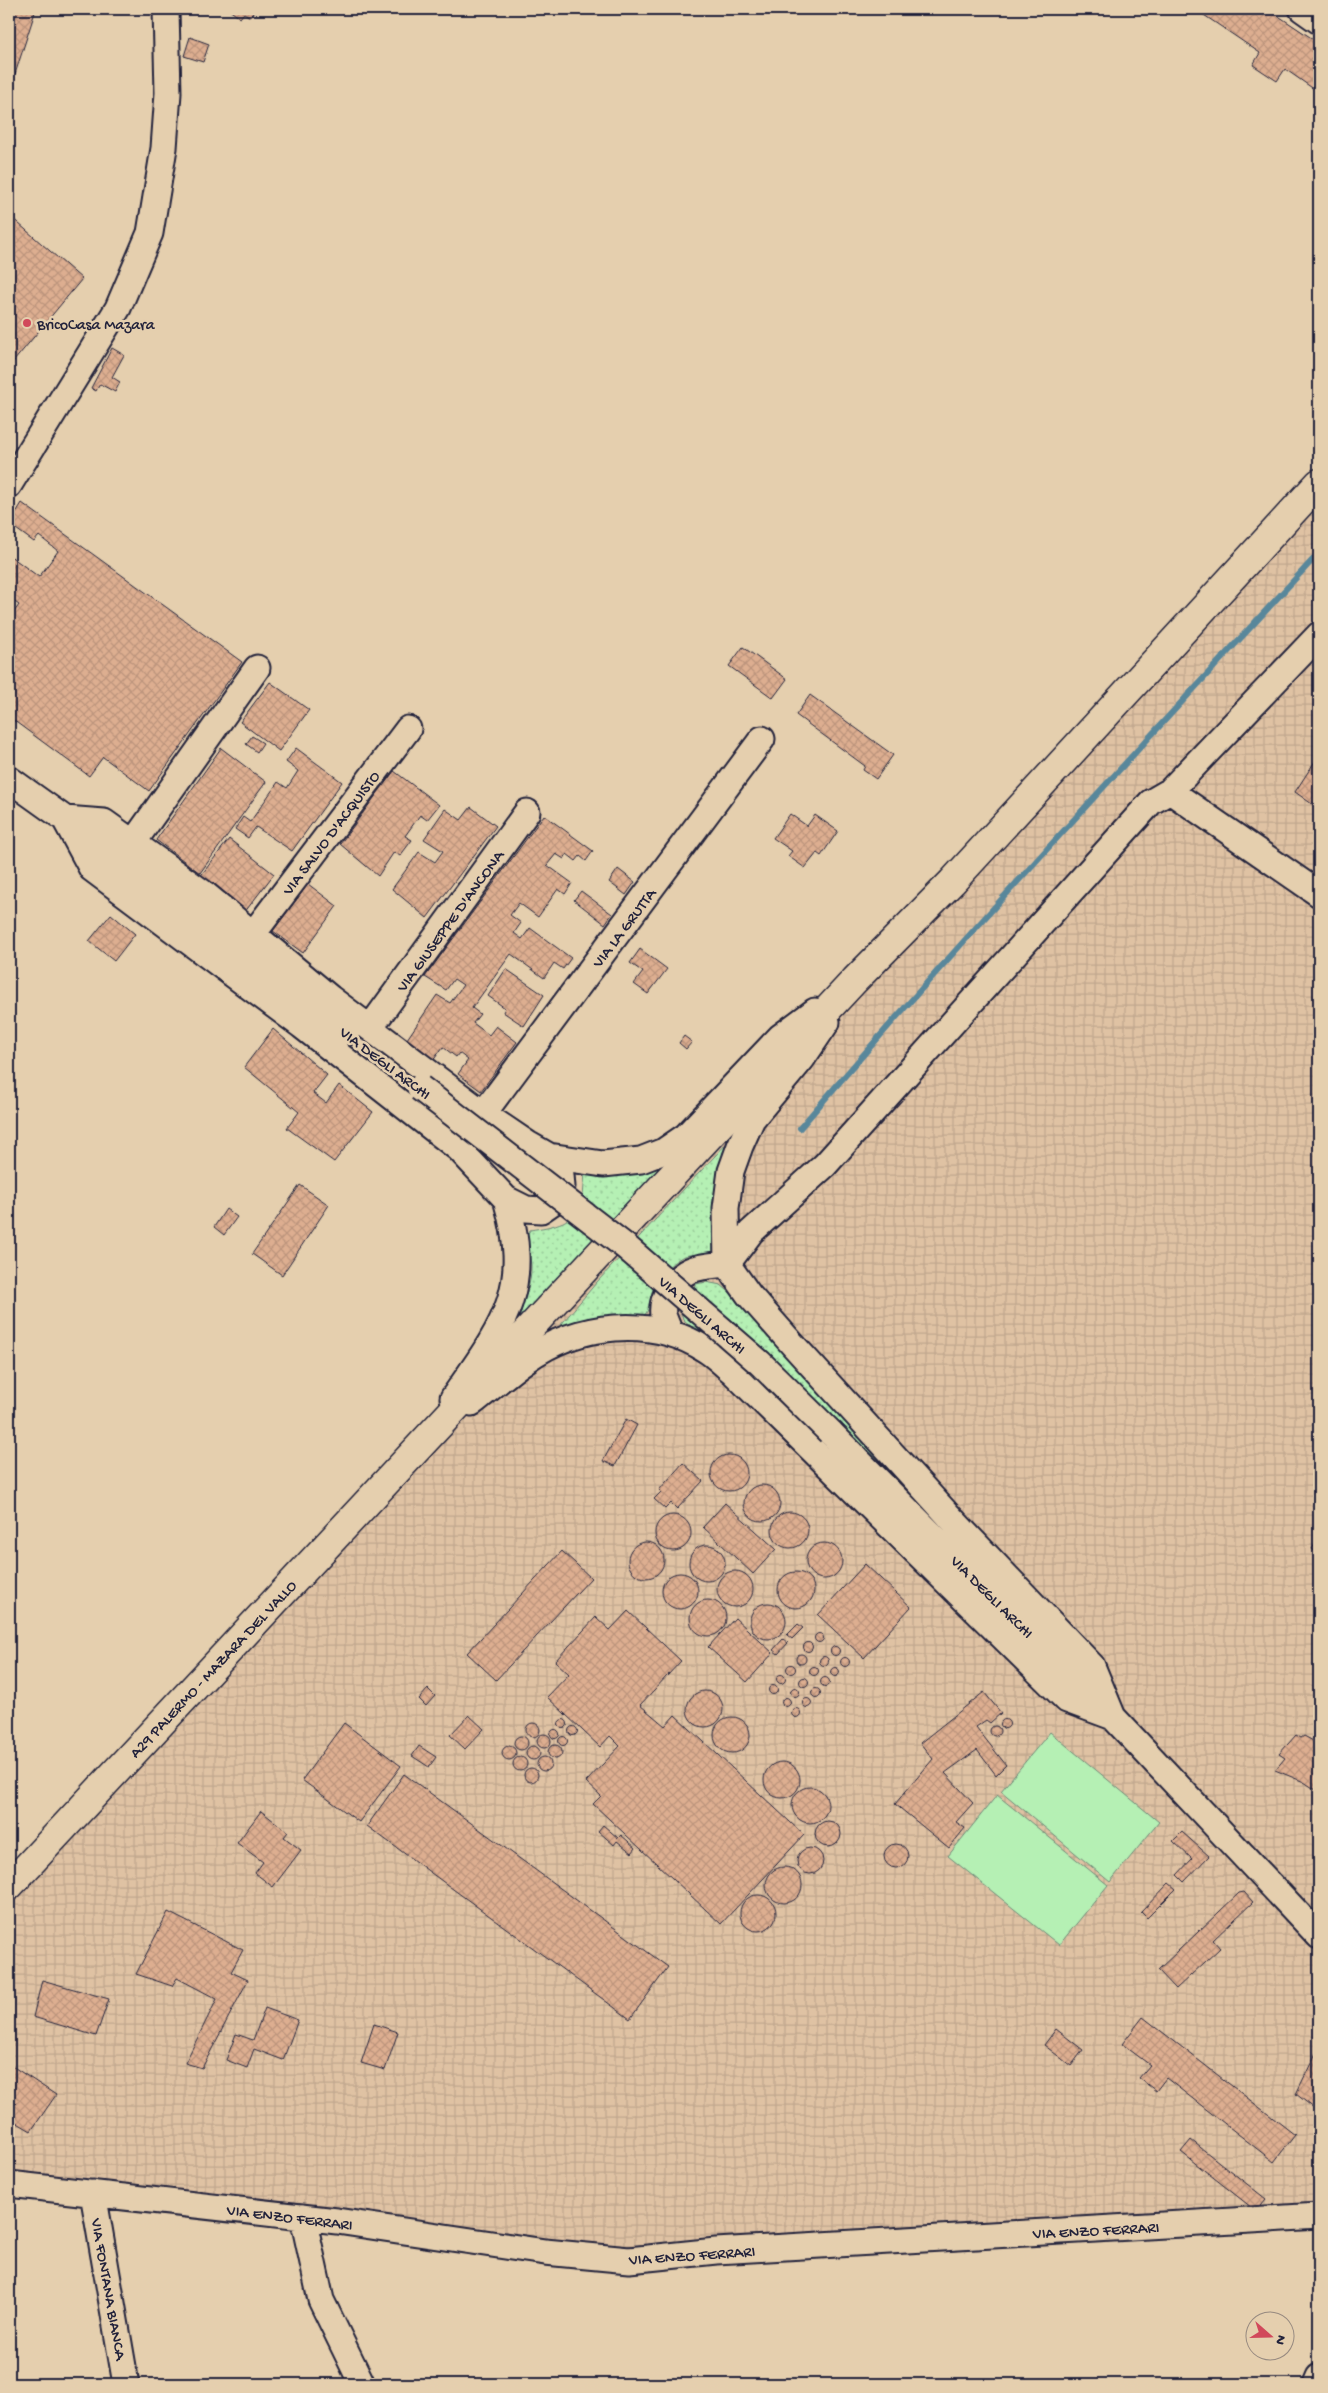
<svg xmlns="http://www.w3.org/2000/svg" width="1328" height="2393" font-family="'Gochi Hand',sans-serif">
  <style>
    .industrial { fill: url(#industrial-grid) }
    .grass { fill: url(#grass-dots); stroke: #6c8978 }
    .pitch { fill: #b5f0b4; stroke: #6c8978 }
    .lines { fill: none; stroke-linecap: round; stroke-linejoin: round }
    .stream { stroke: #59879b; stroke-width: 6 }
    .building { fill: url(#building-cross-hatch); stroke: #22223b }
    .minor-casing { stroke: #22223b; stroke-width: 29 }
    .major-casing { stroke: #22223b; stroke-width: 31 }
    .minor { stroke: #e5cfae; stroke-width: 25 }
    .major { stroke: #e5cfae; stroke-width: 28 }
    .minor-bridge-casing { stroke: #22223b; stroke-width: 29; stroke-linecap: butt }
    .minor-bridge { stroke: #e5cfae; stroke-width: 25 }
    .poi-dot { fill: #d1495b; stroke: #e5cfae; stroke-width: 2 }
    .labels { text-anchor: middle; stroke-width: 5; stroke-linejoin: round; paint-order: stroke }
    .poi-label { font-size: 16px; fill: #22223b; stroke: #e5cfae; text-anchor: start }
    .street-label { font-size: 16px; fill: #22223b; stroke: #e5cfae }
  </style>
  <defs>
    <pattern id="industrial-grid" width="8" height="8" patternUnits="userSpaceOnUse" patternTransform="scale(1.25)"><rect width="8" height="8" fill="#dfc2a3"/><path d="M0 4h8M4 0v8" fill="none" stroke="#bfa68d"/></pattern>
    <pattern id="grass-dots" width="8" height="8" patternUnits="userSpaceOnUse" patternTransform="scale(1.25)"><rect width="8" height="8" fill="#b5f0b4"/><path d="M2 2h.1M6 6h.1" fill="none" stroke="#9bce9c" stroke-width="1.8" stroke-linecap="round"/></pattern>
    <pattern id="building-cross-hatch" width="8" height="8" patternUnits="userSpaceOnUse" patternTransform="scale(1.25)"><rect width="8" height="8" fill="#ddae90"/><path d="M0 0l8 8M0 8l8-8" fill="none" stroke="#bd957d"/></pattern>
  </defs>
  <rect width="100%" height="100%" fill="#e5cfae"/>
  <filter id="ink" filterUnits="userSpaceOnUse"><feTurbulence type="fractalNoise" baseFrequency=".02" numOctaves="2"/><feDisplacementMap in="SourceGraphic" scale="10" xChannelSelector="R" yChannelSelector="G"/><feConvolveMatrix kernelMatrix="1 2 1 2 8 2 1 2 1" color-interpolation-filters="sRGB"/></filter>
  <g filter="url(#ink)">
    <path class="industrial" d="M1319 483V2216L629 2260 9 2184V1886Z"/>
    <path class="grass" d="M729 1141 717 1253C706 1256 694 1252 682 1257 669 1264 656 1278 652 1292 648 1304 651 1313 639 1319L553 1334 597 1282Z
      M675 1154 518 1323C522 1303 532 1286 531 1265 530 1255 523 1239 530 1230 553 1226 577 1224 583 1197 584 1189 584 1181 585 1173Z
      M706 1282 721 1285 750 1309 947 1521 922 1550 755 1384 683 1319 679 1305 696 1284Z"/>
    <path class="pitch" d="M1050 1732 1159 1822 1110 1882 1001 1791Z
      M997 1795 1108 1885 1059 1945 948 1856Z"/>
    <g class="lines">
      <path class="stream" d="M800 1128C968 932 1144 743 1319 553"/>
    </g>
    <path class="building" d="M9 9H36L15 74 9 72Z
      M228 9H256L250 17 244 13 240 18Z
      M1195 9H1268L1319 43V90L1318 92 1285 69 1277 81 1253 65 1260 53Z
      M190 37 209 44 203 62 184 56Z
      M10 216 82 279 9 367V217Z
      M112 348 124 355 112 377 120 382 115 392 100 384 96 391 91 388Z
      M22 503 242 662 149 791 103 757 89 776 9 717V619L19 605 9 598V555L39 577 58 551 39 536 34 542 9 524Z
      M743 647 787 679 773 698 729 666Z
      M270 682 309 710 279 751 240 722Z
      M810 695 893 755 876 779 863 770 865 766 796 715Z
      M252 736 263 743 257 752 246 744Z
      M221 748 266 782 200 873 156 840Z
      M296 748 342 782 292 851 256 827 248 838 235 829 243 817 250 822 278 782 287 788 298 771 286 762Z
      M1319 755V809L1295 792Z
      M394 771 439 805 427 820 420 815 405 836 412 840 400 856 394 852 378 876 340 844Z
      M471 807 496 826 427 918 392 889 419 852 435 862 443 851 424 839 445 809 461 820Z
      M790 814 807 826 815 815 838 831 821 856 817 853 805 868 788 856 792 851 773 838Z
      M544 815 593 851 586 861 580 856 576 861 567 854 564 859 556 854 547 865 572 883 565 894 558 889 538 917 519 903 510 915 521 923 514 933 522 939 530 928 571 958 563 969 554 963 544 978 511 954 472 1008 480 1014 473 1023 489 1035 496 1026 517 1042 481 1091 458 1074 468 1060 459 1053 456 1057 443 1047 432 1062 405 1042 437 995 450 1003 463 985 454 979 446 990 425 977Z
      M229 839 274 874 244 913 199 878Z
      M618 869 635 882 626 895 609 882Z
      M308 884 337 906 303 953 273 931Z
      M581 891 612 914 605 924 574 900Z
      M111 914 135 934 114 961 89 941Z
      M640 949 667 969 648 994 634 984 643 972 630 963Z
      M506 969 544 995 524 1026 503 1012 505 1008 488 996Z
      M273 1029 327 1075 313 1093 326 1103 339 1085 373 1112 334 1162 287 1128 299 1112 244 1067Z
      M684 1036 692 1042 686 1049 679 1043Z
      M300 1185 329 1205 282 1275 252 1254Z
      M226 1209 237 1217 224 1235 214 1227Z
      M626 1419 637 1425 615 1466 603 1461Z
      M711 1473a18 18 0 1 1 36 0a18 18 0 1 1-36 0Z
      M683 1463 703 1481 677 1509 671 1503 665 1509 654 1499 661 1492 659 1490Z
      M744 1503a18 18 0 1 1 36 0a18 18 0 1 1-36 0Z
      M725 1503 776 1549 753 1574 703 1527Z
      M772 1530a18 18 0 1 1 36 0a18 18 0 1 1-36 0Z
      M655 1533a18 18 0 1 1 36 0a18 18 0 1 1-36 0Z
      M1319 1538V1554L1312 1549Z
      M628 1560a18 18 0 1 1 36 0a18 18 0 1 1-36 0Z
      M806 1561a18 18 0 1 1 36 0a18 18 0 1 1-36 0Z
      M689 1563a18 18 0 1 1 36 0a18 18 0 1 1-36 0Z
      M562 1551 591 1578 496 1680 467 1653Z
      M865 1564 911 1607 864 1658 818 1615Z
      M717 1589a18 18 0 1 1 36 0a18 18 0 1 1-36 0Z
      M778 1590a18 18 0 1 1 36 0a18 18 0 1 1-36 0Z
      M662 1591a18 18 0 1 1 36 0a18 18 0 1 1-36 0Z
      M690 1618a18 18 0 1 1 36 0a18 18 0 1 1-36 0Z
      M750 1621a18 18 0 1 1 36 0a18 18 0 1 1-36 0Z
      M628 1611 681 1661 640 1705 665 1726 675 1715 804 1835 721 1924 593 1804 601 1796 586 1782 620 1746 610 1736 600 1747 547 1697 569 1674 555 1661 596 1617 610 1630Z
      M735 1618 773 1653 747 1682 708 1647Z
      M798 1624 803 1628 792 1639 787 1635Z
      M814.5 1638a4.5 4.5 0 1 1 9 0a4.5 4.5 0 1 1-9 0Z
      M783 1639 788 1643 778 1654 773 1650Z
      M803.5 1647a4.5 4.5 0 1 1 9 0a4.5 4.5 0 1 1-9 0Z
      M830.5 1651a4.5 4.5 0 1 1 9 0a4.5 4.5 0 1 1-9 0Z
      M796 1659a5 5 0 1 1 10 0a5 5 0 1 1-10 0Z
      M819.5 1661a4.5 4.5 0 1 1 9 0a4.5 4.5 0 1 1-9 0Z
      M840.5 1662a4.5 4.5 0 1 1 9 0a4.5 4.5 0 1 1-9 0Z
      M786.5 1669a4.5 4.5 0 1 1 9 0a4.5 4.5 0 1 1-9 0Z
      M809.5 1671a4.5 4.5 0 1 1 9 0a4.5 4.5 0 1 1-9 0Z
      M830.5 1672a4.5 4.5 0 1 1 9 0a4.5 4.5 0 1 1-9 0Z
      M776.5 1679a4.5 4.5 0 1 1 9 0a4.5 4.5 0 1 1-9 0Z
      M799.5 1682a4.5 4.5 0 1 1 9 0a4.5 4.5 0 1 1-9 0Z
      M820.5 1682a4.5 4.5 0 1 1 9 0a4.5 4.5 0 1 1-9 0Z
      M768.5 1690a4.5 4.5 0 1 1 9 0a4.5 4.5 0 1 1-9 0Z
      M790.5 1692a4.5 4.5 0 1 1 9 0a4.5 4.5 0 1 1-9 0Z
      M811.5 1693a4.5 4.5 0 1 1 9 0a4.5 4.5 0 1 1-9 0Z
      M428 1689 435 1696 426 1706 419 1699Z
      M687 1709a18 18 0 1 1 36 0a18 18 0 1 1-36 0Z
      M984 1692 1001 1713 990 1723 986 1720 976 1727 1006 1765 996 1775 977 1750 945 1773 973 1803 956 1822 965 1828 949 1848 895 1804 933 1759 920 1743Z
      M781.5 1702a4.5 4.5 0 1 1 9 0a4.5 4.5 0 1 1-9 0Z
      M802.5 1703a4.5 4.5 0 1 1 9 0a4.5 4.5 0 1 1-9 0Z
      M791.5 1713a4.5 4.5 0 1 1 9 0a4.5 4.5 0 1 1-9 0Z
      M469 1715 484 1729 465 1749 450 1735Z
      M714 1735a18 18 0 1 1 36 0a18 18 0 1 1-36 0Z
      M558.5 1724a4.5 4.5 0 1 1 9 0a4.5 4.5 0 1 1-9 0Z
      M1000.5 1724a4.5 4.5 0 1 1 9 0a4.5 4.5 0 1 1-9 0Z
      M344 1723 401 1766 359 1822 302 1780Z
      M526 1730a7 7 0 1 1 14 0a7 7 0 1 1-14 0Z
      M990 1731a5 5 0 1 1 10 0a5 5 0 1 1-10 0Z
      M568.5 1731a4.5 4.5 0 1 1 9 0a4.5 4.5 0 1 1-9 0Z
      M550.5 1734a4.5 4.5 0 1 1 9 0a4.5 4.5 0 1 1-9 0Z
      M537 1741a7 7 0 1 1 14 0a7 7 0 1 1-14 0Z
      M1296 1735 1301 1738 1304 1736 1319 1744V1765L1316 1768 1319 1770V1792L1304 1782 1275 1770 1285 1758 1279 1754Z
      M558.5 1741a4.5 4.5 0 1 1 9 0a4.5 4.5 0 1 1-9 0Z
      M514 1743a7 7 0 1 1 14 0a7 7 0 1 1-14 0Z
      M548 1752a7 7 0 1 1 14 0a7 7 0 1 1-14 0Z
      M419 1746 436 1757 429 1767 412 1756Z
      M526 1753a7 7 0 1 1 14 0a7 7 0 1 1-14 0Z
      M502 1753a7 7 0 1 1 14 0a7 7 0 1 1-14 0Z
      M537 1764a7 7 0 1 1 14 0a7 7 0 1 1-14 0Z
      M513 1764a7 7 0 1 1 14 0a7 7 0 1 1-14 0Z
      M764 1780a18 18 0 1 1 36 0a18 18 0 1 1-36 0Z
      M524 1775a7 7 0 1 1 14 0a7 7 0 1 1-14 0Z
      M404 1774 668 1967 630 2019 367 1826Z
      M792 1805a18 18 0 1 1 36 0a18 18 0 1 1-36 0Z
      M261 1811 288 1832 284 1837 301 1850 273 1887 255 1873 263 1862 237 1843Z
      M815 1834a13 13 0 1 1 26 0a13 13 0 1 1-26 0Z
      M603 1825 618 1838 621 1835 636 1848 632 1853 617 1841 614 1845 598 1831Z
      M1182 1832 1209 1856 1184 1882 1177 1875 1192 1859 1173 1841Z
      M884 1856a12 12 0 1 1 24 0a12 12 0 1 1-24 0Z
      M797 1861a13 13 0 1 1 26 0a13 13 0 1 1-26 0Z
      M766 1885a18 18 0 1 1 36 0a18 18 0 1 1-36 0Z
      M1169 1883 1176 1889 1147 1918 1141 1912Z
      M1244 1892 1253 1902 1213 1940 1220 1948 1176 1989 1158 1970 1239 1893Z
      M740 1913a18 18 0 1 1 36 0a18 18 0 1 1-36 0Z
      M168 1912 243 1950 231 1972 248 1980 202 2068 185 2063 217 1999 177 1978 172 1986 136 1974Z
      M42 1980 109 1999 96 2036 33 2017Z
      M265 2008 298 2020 283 2060 254 2049 247 2068 226 2060 236 2034 253 2040Z
      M1143 2017 1295 2135 1274 2162 1166 2078 1156 2091 1139 2078 1150 2065 1122 2044Z
      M374 2024 398 2032 385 2070 361 2063Z
      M1056 2029 1083 2050 1071 2066 1044 2045Z
      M1319 2047V2112L1296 2094Z
      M9 2064 56 2095 31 2131 9 2118Z
      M1191 2140 1266 2199 1256 2211 1181 2152Z"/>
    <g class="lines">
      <defs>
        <path id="minor" d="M1302 9 1319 21
          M9 485 118 308 150 233 164 148 168 93 166 9
          M9 779 65 819 347 1032
          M1170 791 1319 894
          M65 819 104 822 206 895 330 998 488 1117 528 1144 549 1156 603 1164 641 1160 664 1151 686 1136 780 1037 815 1011
          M65 819 92 869 302 1026 459 1149 506 1199 526 1209 541 1210 554 1201 562 1187 561 1175 549 1156
          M133 843 257 668
          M253 934 408 729
          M827 1022 802 1059 752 1119 740 1146 731 1171 726 1208 727 1264 749 1295 794 1346 949 1516 1092 1666 1113 1717
          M370 1028 527 812
          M483 1114 762 739
          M670 1333C668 1327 665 1321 663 1315 662 1308 664 1299 668 1292 683 1266 699 1267 727 1264L751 1232 825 1165 1151 802 1170 791 1319 635
          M453 1398C503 1326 533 1290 506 1199
          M472 1403C490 1389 507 1373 526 1360 577 1323 652 1315 706 1350 716 1356 724 1365 733 1372L1067 1700 1113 1717
          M830 1432 1113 1717 1319 1936
          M9 2184 337 2221 545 2252 629 2260 716 2251 1319 2216
          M93 2193 126 2384
          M303 2217 321 2300 362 2384
          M1316 2384 1319 2377"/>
        <path id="major" d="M9 1886 855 980 952 882 1319 483"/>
      </defs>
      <use href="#minor" class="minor-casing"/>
      <use href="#major" class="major-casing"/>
      <use href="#minor" class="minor"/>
      <use href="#major" class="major"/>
      <defs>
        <path id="minor-bridge" d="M420 1088 626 1247 760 1363 830 1432"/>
      </defs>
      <use href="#minor-bridge" class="minor-bridge-casing"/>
      <use href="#minor-bridge" class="minor-bridge"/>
    </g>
  </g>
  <circle class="poi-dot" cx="27" cy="323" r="5"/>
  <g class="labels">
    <g class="poi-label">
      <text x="37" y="329">BricoCasa Mazara</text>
    </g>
    <g class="street-label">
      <text transform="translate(330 832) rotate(-53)" y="6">VIA SALVO D'ACQUISTO</text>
      <text transform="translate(449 920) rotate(-54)" y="6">VIA GIUSEPPE D'ANCONA</text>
      <text transform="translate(623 927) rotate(-53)" y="6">VIA LA GRUTTA</text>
      <text transform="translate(386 1062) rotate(37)" y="6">VIA DEGLI ARCHI</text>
      <text transform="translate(703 1314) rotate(41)" y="6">VIA DEGLI ARCHI</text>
      <text transform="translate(993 1596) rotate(45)" y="6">VIA DEGLI ARCHI</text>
      <text transform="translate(212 1668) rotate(-47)" y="6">A29 PALERMO - MAZARA DEL VALLO</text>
      <text transform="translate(290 2216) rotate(7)" y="6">VIA ENZO FERRARI</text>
      <text transform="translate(1096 2229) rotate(-3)" y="6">VIA ENZO FERRARI</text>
      <text transform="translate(692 2254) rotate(-4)" y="6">VIA ENZO FERRARI</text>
      <text transform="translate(110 2289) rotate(80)" y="6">VIA FONTANA BIANCA</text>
    </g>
  </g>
  <rect width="1328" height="2393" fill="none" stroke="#e5cfae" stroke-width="30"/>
  <rect x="15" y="15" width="1298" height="2363" fill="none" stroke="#22223b" stroke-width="2" filter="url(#ink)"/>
  <g transform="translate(1270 2336) rotate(110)"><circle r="24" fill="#e5cfae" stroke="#978a80"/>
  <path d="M0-4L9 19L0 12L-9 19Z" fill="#d1495b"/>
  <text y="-8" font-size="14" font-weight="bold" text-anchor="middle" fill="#22223b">N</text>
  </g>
</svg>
